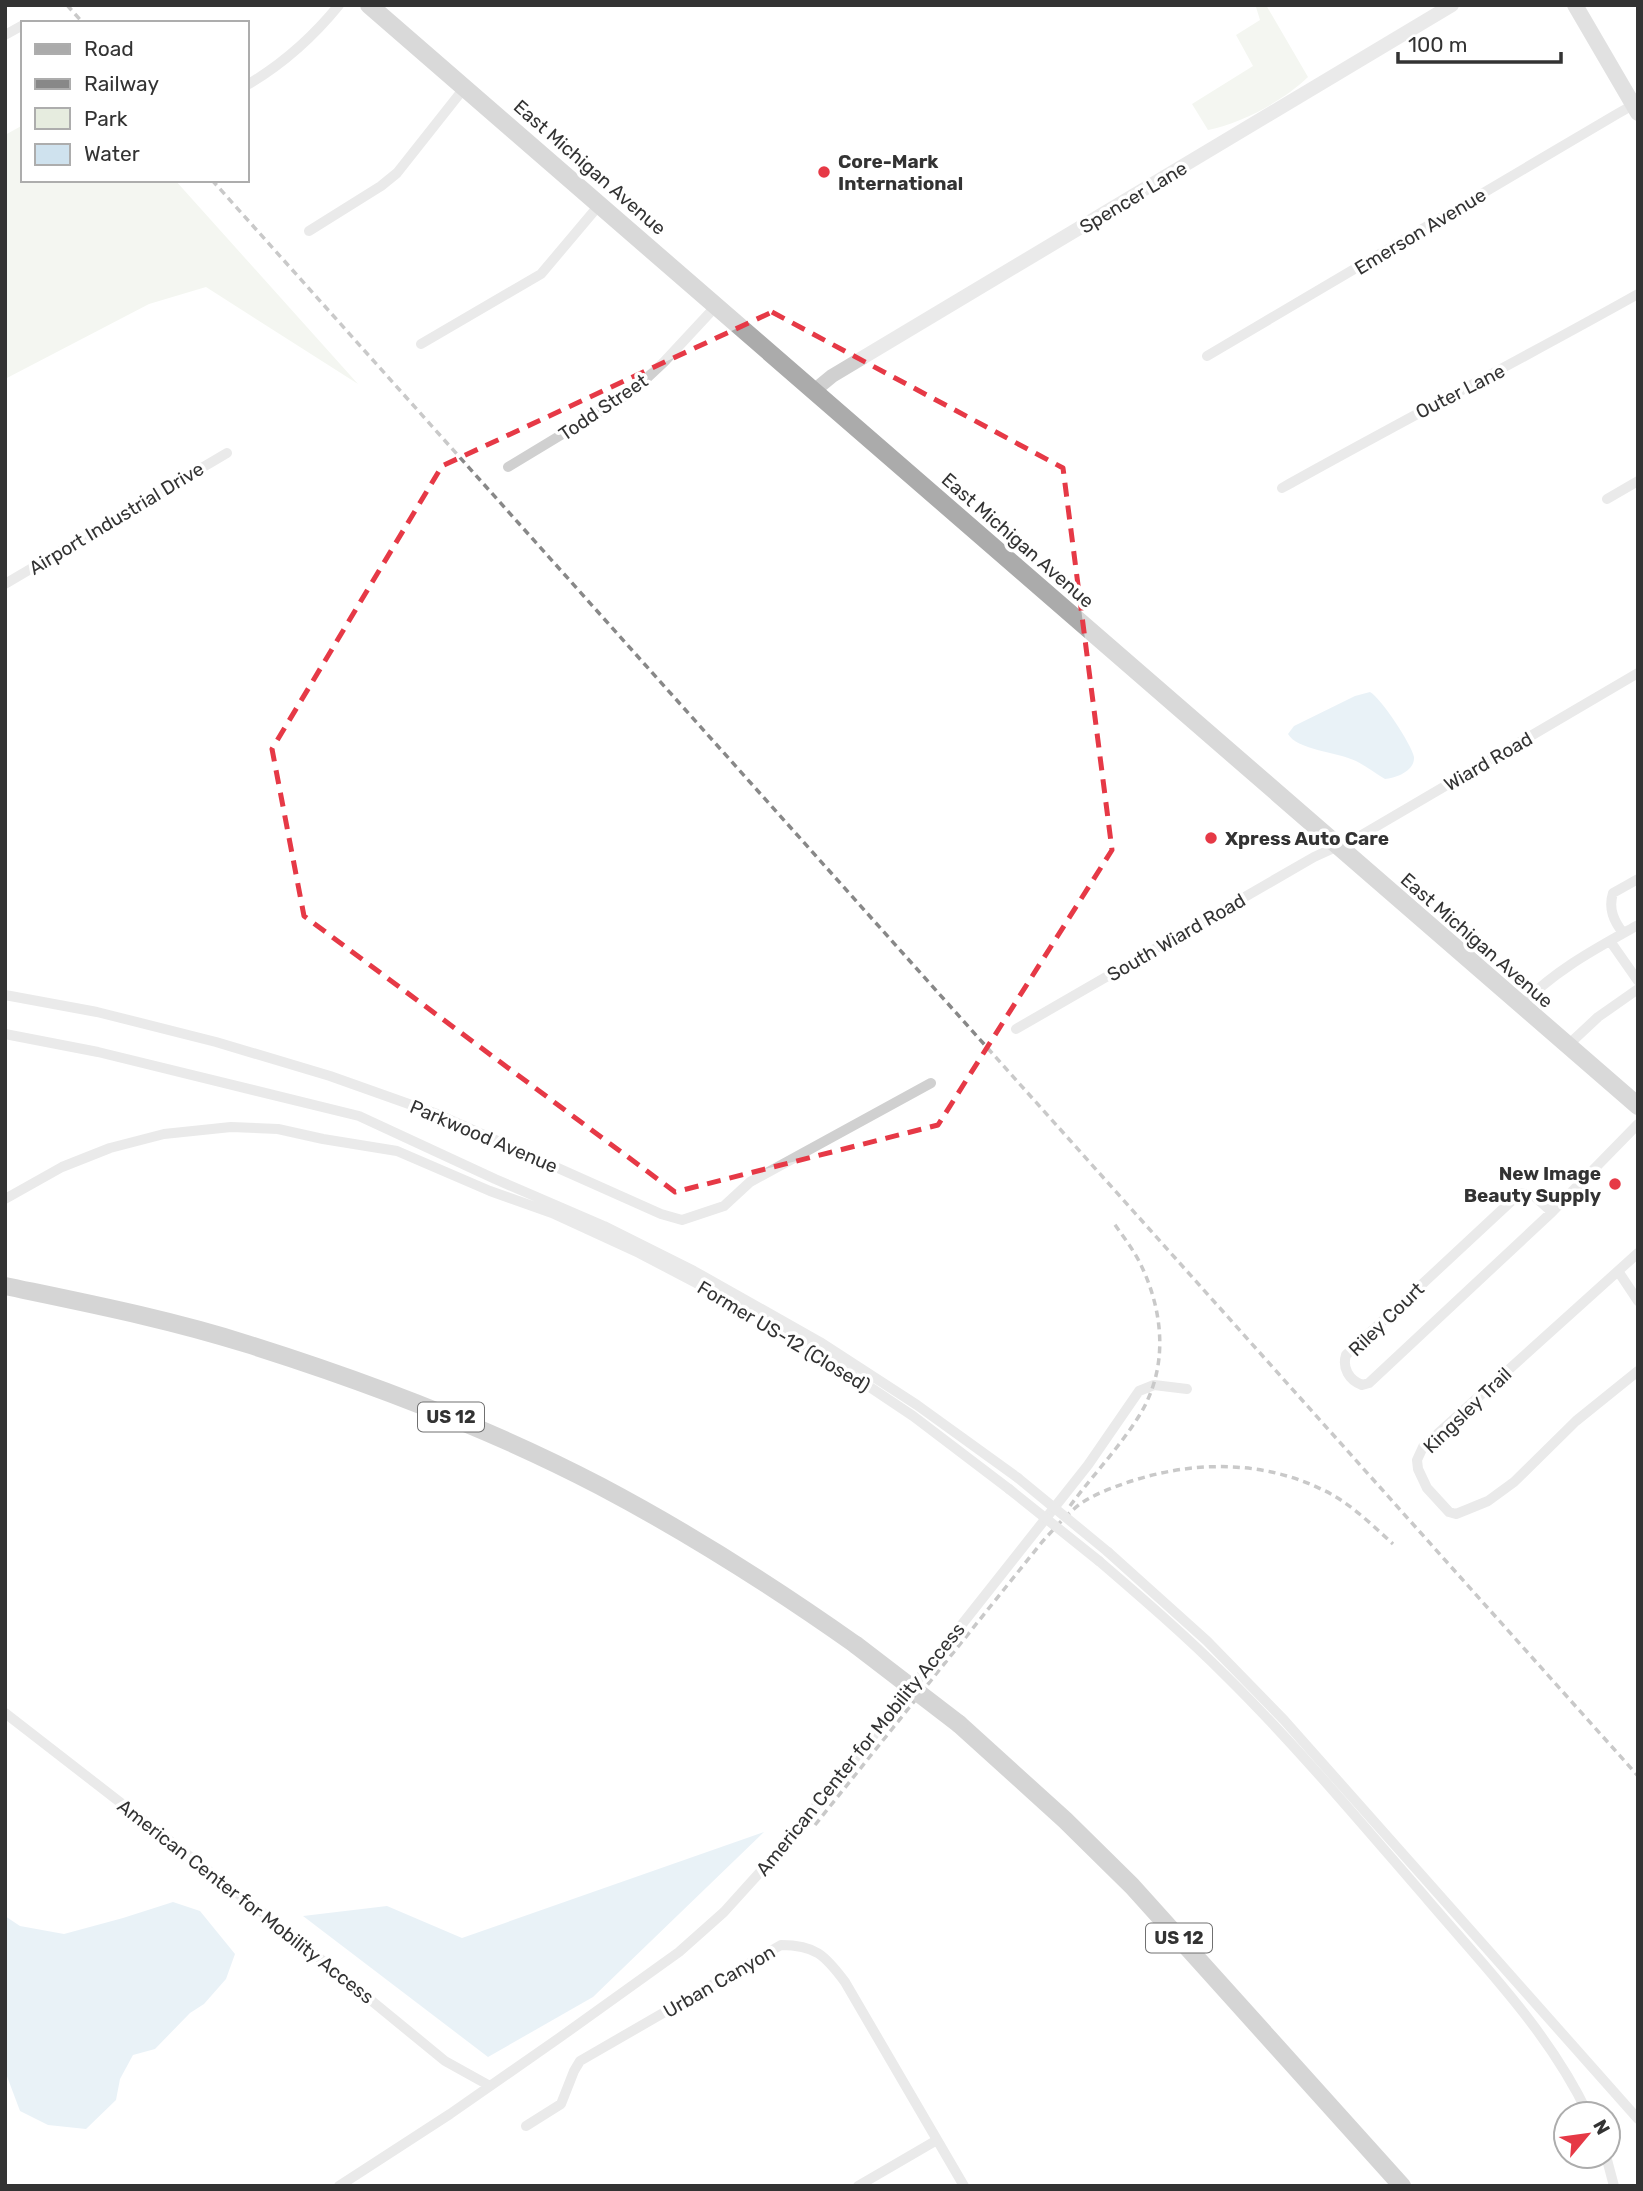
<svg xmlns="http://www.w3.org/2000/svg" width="1643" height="2191" font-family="Rubik,sans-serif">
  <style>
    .green { fill: #e6ecdf }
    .water { fill: #cfe2ee }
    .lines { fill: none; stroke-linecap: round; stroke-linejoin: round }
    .minor { stroke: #d0d0d0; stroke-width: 10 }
    .tertiary { stroke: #d0d0d0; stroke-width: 14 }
    .secondary { stroke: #bdbdbd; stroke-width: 16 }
    .primary { stroke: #ababab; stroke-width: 18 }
    .trunk { stroke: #a2a2a2; stroke-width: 18 }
    .rail { stroke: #888; stroke-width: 3.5; stroke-dasharray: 7 5; stroke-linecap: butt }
    .minor-bridge { stroke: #d0d0d0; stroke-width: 10 }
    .trunk-bridge { stroke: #a2a2a2; stroke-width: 18 }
    .marked { fill: none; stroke: #e63946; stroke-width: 5; stroke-dasharray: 14 9; stroke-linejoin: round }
    .poi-dot { fill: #e63946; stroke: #fff; stroke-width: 2.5 }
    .labels { text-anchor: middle; stroke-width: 7; stroke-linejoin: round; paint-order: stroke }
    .shield { fill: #fff; stroke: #707070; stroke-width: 2 }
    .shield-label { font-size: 18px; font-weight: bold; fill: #333 }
    .poi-label { font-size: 19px; font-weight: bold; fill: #333; stroke: #fff; text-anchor: start }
    .street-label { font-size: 19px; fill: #333; stroke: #fff }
  </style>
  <rect width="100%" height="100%" fill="#fff"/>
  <path class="green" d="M1266 5 1308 77C1283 101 1242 123 1208 130L1192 104 1253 66 1236 35 1260 20 1256 7Z
    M23 125V180H175L358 384 206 287 149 304 5 379V135Z"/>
  <path class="water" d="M1370 692C1381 698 1412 745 1414 757 1415 771 1396 778 1385 779 1375 773 1366 766 1356 761 1338 752 1297 750 1288 734L1294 726 1355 696Z
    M764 1832 593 1997 488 2057 303 1916 387 1906 462 1938Z
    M173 1902 200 1911 235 1954 226 1979 204 2004 190 2013 155 2049 133 2055 120 2079 116 2100 86 2129 48 2125 20 2111 5 2071V1916L20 1926 64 1934 123 1918Z"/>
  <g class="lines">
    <path class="minor" d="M5 35 23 25
      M247 85C283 64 313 37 339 5
      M309 231 381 186 397 173 465 87
      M421 344 541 274 600 204
      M1207 356 1617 114 1633 105 1638 97
      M508 467 632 392 664 362 717 305
      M1282 488C1400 422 1520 360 1638 294
      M1607 499 1638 481
      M5 584 227 453
      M1623 933C1614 921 1608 909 1613 893L1638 879
      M1610 941 1638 981
      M5 995 97 1012 216 1042 330 1076 437 1114 661 1214 682 1220 724 1206 750 1182 931 1083
      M1521 1006C1553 971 1597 948 1638 925
      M1016 1029 1314 857 1360 836 1638 673
      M5 1034 98 1052 359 1116 495 1179 604 1226 694 1271 820 1342 917 1405 1018 1478
      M1567 1046 1598 1017 1638 989
      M5 1199 62 1167 110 1148 164 1134 231 1127 278 1129 323 1139 397 1151 490 1191 552 1213 639 1253 742 1307 825 1357 913 1416 1009 1489
      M1552 1212 1534 1196 1520 1193 1346 1355C1342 1368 1349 1380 1362 1385L1369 1383 1552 1212 1638 1124
      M1618 1271 1638 1253
      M1638 1301 1618 1271 1423 1447 1417 1460 1418 1469 1427 1488 1449 1512 1456 1514 1466 1510 1488 1501 1514 1482 1576 1421 1638 1371
      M1108 1552 1207 1641 1284 1720 1638 2119
      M1099 1561C1142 1598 1185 1635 1225 1675 1296 1745 1361 1823 1427 1899 1485 1967 1549 2032 1588 2114
      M5 1713 295 1938 445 2061 490 2086
      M526 2126 561 2104 574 2071 580 2061 781 1945C815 1945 825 1955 845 1982L964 2186
      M1606 2156 1614 2186
      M339 2186 450 2114 559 2038 679 1952 724 1912 780 1850 895 1709 1088 1465 1139 1391 1154 1385 1187 1389
      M858 2186 937 2140"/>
    <path class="tertiary" d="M815 390 832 376 1452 5"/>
    <path class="secondary" d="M1575 5 1638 113"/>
    <path class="primary" d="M369 5 1638 1106"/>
    <path class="trunk" d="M5 1286C86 1303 168 1319 247 1344 368 1382 487 1427 600 1486 689 1533 774 1587 856 1645
      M959 1724 1065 1820 1132 1886 1402 2186"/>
    <path class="rail" d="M67 5 83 23
      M212 180 1638 1776
      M1070 1506C1092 1476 1119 1448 1139 1416 1169 1368 1164 1312 1140 1263 1133 1249 1122 1235 1113 1222
      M815 1825 1042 1542C1054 1529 1066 1515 1080 1504 1093 1495 1109 1489 1123 1484 1187 1461 1259 1459 1321 1489 1348 1501 1371 1524 1393 1544"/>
    <path class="minor-bridge" d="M1018 1478 1108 1552
      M1009 1489 1099 1561"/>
    <path class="trunk-bridge" d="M856 1645 959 1724"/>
  </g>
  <path d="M0 0H1643V2191H0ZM772 312 1063 468 1112 850 938 1125 675 1192 304 916 272 749 442 466Z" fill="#fff" fill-opacity=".55" fill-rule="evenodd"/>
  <path class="marked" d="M772 312 1063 468 1112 850 938 1125 675 1192 304 916 272 749 442 466Z"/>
  <g class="poi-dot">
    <circle cx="824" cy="172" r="7"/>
    <circle cx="1211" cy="838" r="7"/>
    <circle cx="1615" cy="1184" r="7"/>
  </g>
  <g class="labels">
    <g class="shield">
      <rect x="418" y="1402.5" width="66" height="29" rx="5"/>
      <rect x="1146" y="1923.5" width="66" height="29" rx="5"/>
    </g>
    <g class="shield-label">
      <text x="451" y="1423">US 12</text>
      <text x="1179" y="1944">US 12</text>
    </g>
    <g class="poi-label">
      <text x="838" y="168">Core-Mark<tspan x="838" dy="22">International</tspan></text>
      <text x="1225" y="845">Xpress Auto Care</text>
      <text x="1601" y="1180" text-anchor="end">New Image<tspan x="1601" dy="22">Beauty Supply</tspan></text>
    </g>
    <g class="street-label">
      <text transform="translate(590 167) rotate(41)" y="7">East Michigan Avenue</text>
      <text transform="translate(1133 197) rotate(-31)" y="7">Spencer Lane</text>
      <text transform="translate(1420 231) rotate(-31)" y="7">Emerson Avenue</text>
      <text transform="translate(1460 391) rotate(-27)" y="7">Outer Lane</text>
      <text transform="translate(603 407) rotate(-34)" y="7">Todd Street</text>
      <text transform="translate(116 518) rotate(-31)" y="7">Airport Industrial Drive</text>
      <text transform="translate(1018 540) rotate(41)" y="7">East Michigan Avenue</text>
      <text transform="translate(1488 761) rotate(-30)" y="7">Wiard Road</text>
      <text transform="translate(1176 937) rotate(-30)" y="7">South Wiard Road</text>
      <text transform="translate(1477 940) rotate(41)" y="7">East Michigan Avenue</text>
      <text transform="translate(484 1136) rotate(23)" y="7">Parkwood Avenue</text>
      <text transform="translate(1386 1319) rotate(-44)" y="7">Riley Court</text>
      <text transform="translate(784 1336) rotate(31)" y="7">Former US-12 (Closed)</text>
      <text transform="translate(1467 1410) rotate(-44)" y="7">Kingsley Trail</text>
      <text transform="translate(860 1749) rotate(-51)" y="7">American Center for Mobility Access</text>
      <text transform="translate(246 1901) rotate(38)" y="7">American Center for Mobility Access</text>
      <text transform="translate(719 1981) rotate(-30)" y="7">Urban Canyon</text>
    </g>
  </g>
  <rect width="1643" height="2191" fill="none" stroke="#333333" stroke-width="14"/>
  <rect x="21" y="21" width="228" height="161" fill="#ffffff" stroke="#adadad" stroke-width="2"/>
  <rect x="35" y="44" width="35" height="10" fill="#ababab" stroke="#adadad" stroke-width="2"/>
  <text x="84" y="56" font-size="21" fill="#333333">Road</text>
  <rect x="35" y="79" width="35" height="10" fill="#888888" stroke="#adadad" stroke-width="2"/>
  <text x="84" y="91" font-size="21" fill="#333333">Railway</text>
  <rect x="35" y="108" width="35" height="21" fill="#e6ecdf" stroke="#adadad" stroke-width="2"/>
  <text x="84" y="126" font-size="21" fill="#333333">Park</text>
  <rect x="35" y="144" width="35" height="21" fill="#cfe2ee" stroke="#adadad" stroke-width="2"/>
  <text x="84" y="161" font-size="21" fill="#333333">Water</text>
  <g transform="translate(1587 2135) rotate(61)"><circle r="33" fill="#ffffff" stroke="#adadad" stroke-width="2"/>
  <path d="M0-5L12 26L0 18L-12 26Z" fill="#e63946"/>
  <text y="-10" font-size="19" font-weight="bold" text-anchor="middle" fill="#333333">N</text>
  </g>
  <path d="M1398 52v10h163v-10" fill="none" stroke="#333333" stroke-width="3.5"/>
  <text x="1408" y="52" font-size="21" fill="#333333" stroke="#ffffff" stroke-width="5" paint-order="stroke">100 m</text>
</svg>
